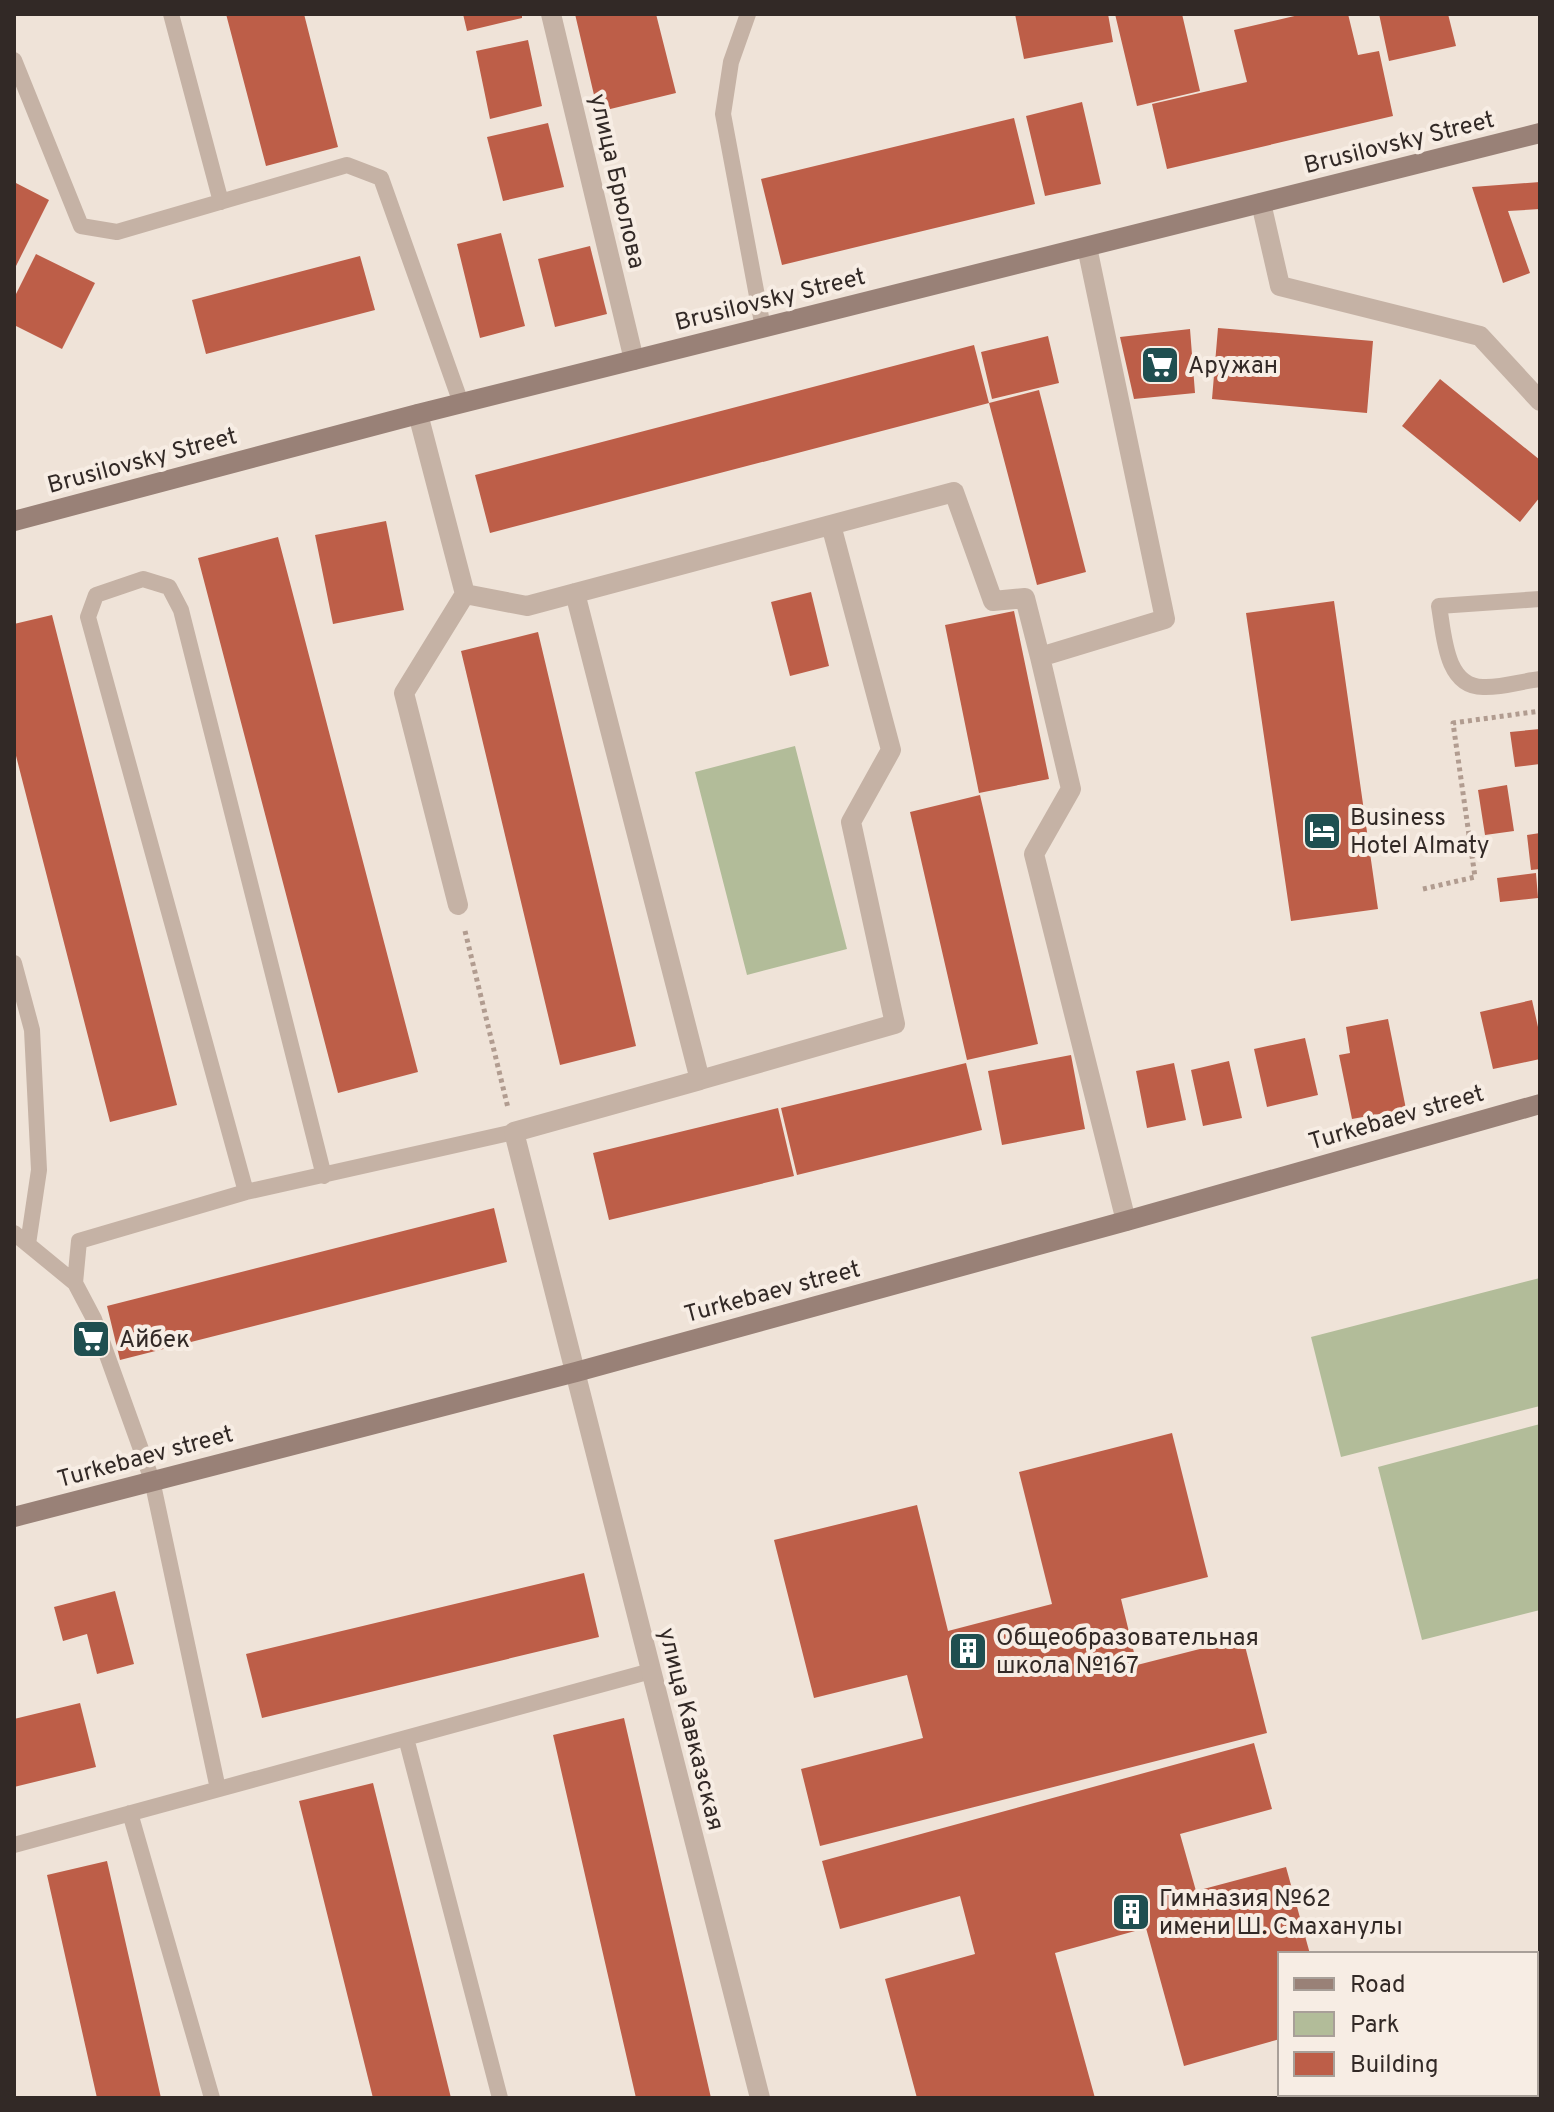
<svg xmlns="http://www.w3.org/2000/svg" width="1554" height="2112" font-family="Overpass,sans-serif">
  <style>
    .green { fill: #b2bc99 }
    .building { fill: #bd5e48 }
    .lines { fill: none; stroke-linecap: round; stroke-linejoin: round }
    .path { stroke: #b19c90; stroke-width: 5; stroke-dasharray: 4 4; stroke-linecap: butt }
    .lane { stroke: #c5b2a5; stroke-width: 16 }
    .street { stroke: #c5b2a5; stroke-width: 20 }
    .secondary { stroke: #998177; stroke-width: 20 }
    .labels { text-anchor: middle; stroke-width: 8; stroke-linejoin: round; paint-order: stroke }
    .street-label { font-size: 24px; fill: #322926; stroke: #f7ede4 }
    .poi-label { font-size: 24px; fill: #322926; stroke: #f7ede4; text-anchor: start }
  </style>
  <rect width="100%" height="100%" fill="#efe3d8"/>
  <path class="green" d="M795 746 847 949 747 975 695 772Z
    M1540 1278V1406L1341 1457 1311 1337Z
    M1540 1424V1610L1422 1640 1378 1467Z"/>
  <path class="building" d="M226 14H304L338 147 266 166Z
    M463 14H522V18L467 31Z
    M575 14H656L676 93 598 112Z
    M1015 14H1108L1113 42 1024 59Z
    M1115 14H1182L1200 91 1137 106Z
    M1303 14H1348L1358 55 1379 51 1393 116 1167 169 1152 104 1247 82 1234 30Z
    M1379 14H1448L1456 46 1389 61Z
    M528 40 542 106 490 119 476 51Z
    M1082 102 1101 184 1045 196 1026 116Z
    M1014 118 1035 204 782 265 761 179Z
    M548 123 564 187 503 201 487 137Z
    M14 182 49 200 16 266 14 265Z
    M1540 182V209L1508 211 1530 273 1503 283 1472 187Z
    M501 233 525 326 480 338 457 244Z
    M590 246 607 314 555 327 538 259Z
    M36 254 95 283 62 349 14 325V298Z
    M360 256 375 310 206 354 192 300Z
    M1218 328 1373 341 1367 413 1212 399Z
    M1190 329 1195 393 1134 399 1120 337Z
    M1048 336 1059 383 992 399 981 352Z
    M974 345 989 403 490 533 475 475Z
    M1440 379 1540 460V497L1520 522 1402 426Z
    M1039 390 1086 572 1037 585 989 403Z
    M386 521 404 610 333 624 315 535Z
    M278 537 418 1072 338 1093 198 558Z
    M811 592 829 666 790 676 771 602Z
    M1334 601 1378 909 1291 921 1246 613Z
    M1014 611 1049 779 979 793 945 625Z
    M52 615 177 1105 110 1122 14 748V624Z
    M538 632 636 1046 560 1065 461 651Z
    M1540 729V764L1515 767 1510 732Z
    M1507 785 1514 831 1485 835 1478 790Z
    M980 795 1038 1044 967 1060 910 812Z
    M1540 833V869L1531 870 1527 835Z
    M1536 873 1538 898 1500 902 1497 878Z
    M1532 1000 1540 1036V1059L1493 1069 1480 1012Z
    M1388 1019 1406 1109 1352 1119 1339 1055 1350 1053 1346 1027Z
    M1305 1038 1318 1095 1267 1107 1254 1049Z
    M1071 1055 1085 1129 1002 1145 988 1071Z
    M1229 1061 1242 1118 1203 1126 1191 1070Z
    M966 1063 982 1130 797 1175 781 1108Z
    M1174 1063 1186 1120 1147 1128 1136 1071Z
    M778 1108 794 1176 609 1220 593 1153Z
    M494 1208 507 1262 120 1360 107 1306Z
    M1172 1433 1208 1577 1121 1599 1137 1665 1243 1638 1267 1733 820 1846 801 1769 923 1738 907 1675 814 1698 774 1540 917 1505 948 1631 1052 1604 1019 1472Z
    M584 1573 599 1637 262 1718 246 1654Z
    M115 1591 134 1664 97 1674 87 1634 63 1641 54 1607Z
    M80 1703 96 1767 14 1787V1719Z
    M624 1718 711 2098H636L553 1735Z
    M1254 1743 1272 1809 1180 1834 1196 1891 1286 1867 1310 1954H1280V2039L1184 2066 1146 1928 1055 1953 1095 2098H917L885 1979 975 1954 960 1896 840 1929 822 1861Z
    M373 1783 451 2098H373L299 1801Z
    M107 1861 161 2098H97L47 1875Z
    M1540 1979V2024L1536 2025V1980Z"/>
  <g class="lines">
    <path class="path" d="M1423 889 1475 877 1453 723 1540 711
      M465 931 508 1108"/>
    <path class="lane" d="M171 14 221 202
      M748 14 731 62 723 114 763 328
      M14 60 81 226 117 232 347 165 381 178 461 403
      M1540 599 1439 606C1444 634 1445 687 1483 687 1502 688 1522 681 1540 679
      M14 963 32 1030 39 1170 28 1244
      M246 1192 88 617 96 595 143 579 169 587 181 610 324 1176
      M14 1233 75 1283 94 1319 152 1480 218 1789
      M75 1283 79 1241 246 1192 514 1132
      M406 1738 500 2098
      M130 1813 212 2098
      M14 1845 651 1671"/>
    <path class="street" d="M551 14 634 360
      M1261 203 1280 286 1480 336 1540 401
      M1087 247 1165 619 1040 657 1071 789 1034 854 1126 1221
      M418 414 465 594 527 606 954 492 993 601 1025 598 1040 657
      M575 593 700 1080 895 1024 851 822 891 750 831 525
      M458 905 404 693 465 594
      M700 1080 514 1132 760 2098"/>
    <path class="secondary" d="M14 521 418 414 1540 133
      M14 1517 576 1372 1126 1221 1540 1104"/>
  </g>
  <defs>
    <symbol id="supermarket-square" viewBox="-11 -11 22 22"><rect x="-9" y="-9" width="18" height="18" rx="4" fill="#1f4f50" stroke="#f7ede4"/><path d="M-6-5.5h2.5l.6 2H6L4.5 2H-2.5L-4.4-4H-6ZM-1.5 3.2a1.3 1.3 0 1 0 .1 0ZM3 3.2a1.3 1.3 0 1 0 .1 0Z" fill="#fff"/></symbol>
    <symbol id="hotel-square" viewBox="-11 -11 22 22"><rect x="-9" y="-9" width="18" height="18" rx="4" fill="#1f4f50" stroke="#f7ede4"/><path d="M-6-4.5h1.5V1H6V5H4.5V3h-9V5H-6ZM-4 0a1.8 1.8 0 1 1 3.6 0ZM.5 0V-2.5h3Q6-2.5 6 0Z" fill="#fff"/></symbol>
    <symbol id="building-square" viewBox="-11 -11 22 22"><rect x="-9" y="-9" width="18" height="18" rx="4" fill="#1f4f50" stroke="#f7ede4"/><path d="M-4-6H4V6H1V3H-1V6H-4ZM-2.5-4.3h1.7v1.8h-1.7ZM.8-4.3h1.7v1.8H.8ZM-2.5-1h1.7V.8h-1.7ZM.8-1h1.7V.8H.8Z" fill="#fff"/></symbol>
  </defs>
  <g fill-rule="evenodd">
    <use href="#supermarket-square" x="1138" y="343" width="44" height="44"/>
    <use href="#hotel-square" x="1300" y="809" width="44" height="44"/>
    <use href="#supermarket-square" x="69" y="1317" width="44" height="44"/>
    <use href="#building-square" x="946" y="1629" width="44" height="44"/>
    <use href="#building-square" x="1109" y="1890" width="44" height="44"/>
  </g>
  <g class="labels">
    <g class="street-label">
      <text transform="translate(1399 142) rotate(-14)" y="8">Brusilovsky Street</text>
      <text transform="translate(618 181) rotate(77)" y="8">улица Брюлова</text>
      <text transform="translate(770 299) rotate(-14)" y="8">Brusilovsky Street</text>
      <text transform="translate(142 460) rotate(-15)" y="8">Brusilovsky Street</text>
      <text transform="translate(1396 1117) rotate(-16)" y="8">Turkebaev street</text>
      <text transform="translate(772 1291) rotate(-15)" y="8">Turkebaev street</text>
      <text transform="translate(145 1456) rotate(-15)" y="8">Turkebaev street</text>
      <text transform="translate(692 1729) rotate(76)" y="8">улица Кавказская</text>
    </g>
    <g class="poi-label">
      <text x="1188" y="373">Аружан</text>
      <text x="1350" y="825">Business<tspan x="1350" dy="28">Hotel Almaty</tspan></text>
      <text x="119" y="1347">Айбек</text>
      <text x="996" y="1645">Общеобразовательная<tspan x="996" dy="28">школа №167</tspan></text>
      <text x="1159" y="1906">Гимназия №62<tspan x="1159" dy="28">имени Ш. Смаханулы</tspan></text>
    </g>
  </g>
  <rect width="1554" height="2112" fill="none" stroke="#322926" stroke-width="32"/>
  <rect x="1278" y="1952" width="260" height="144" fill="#f7ede4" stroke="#a89f98" stroke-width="2"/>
  <rect x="1294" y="1978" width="40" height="12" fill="#998177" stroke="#a89f98" stroke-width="2"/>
  <text x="1350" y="1992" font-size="24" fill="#322926">Road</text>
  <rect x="1294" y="2012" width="40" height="24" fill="#b2bc99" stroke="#a89f98" stroke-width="2"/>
  <text x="1350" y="2032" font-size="24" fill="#322926">Park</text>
  <rect x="1294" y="2052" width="40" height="24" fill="#bd5e48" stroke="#a89f98" stroke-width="2"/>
  <text x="1350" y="2072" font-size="24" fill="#322926">Building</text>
</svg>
